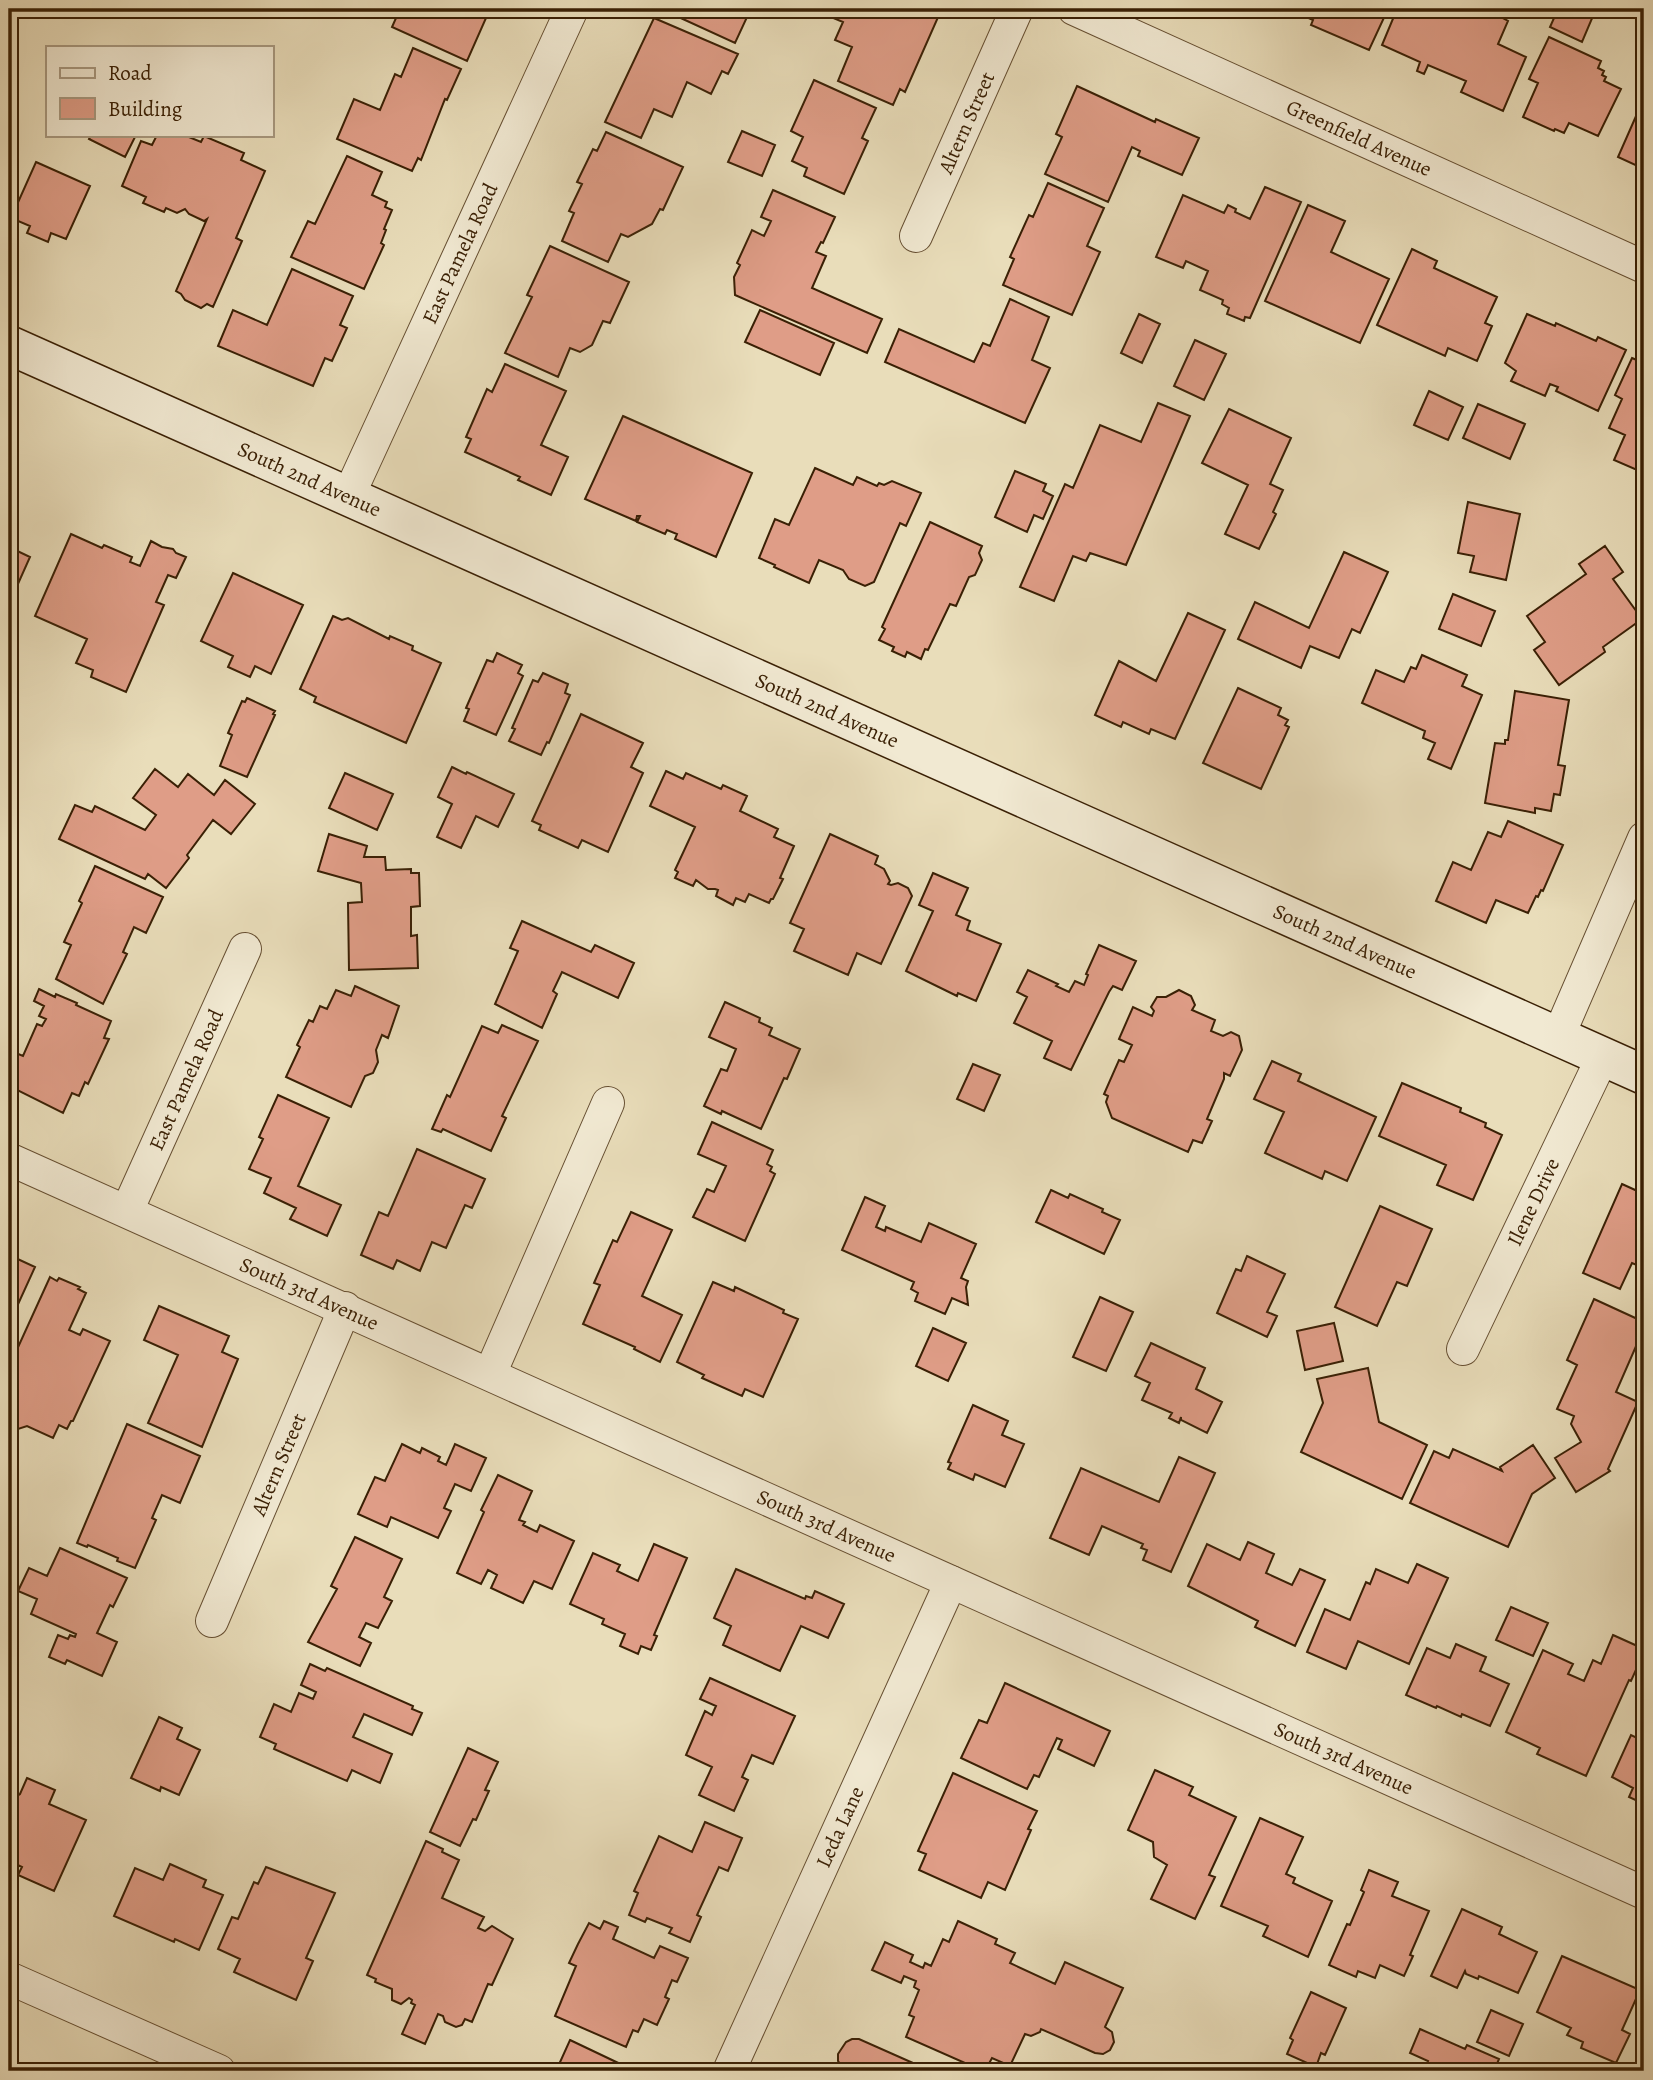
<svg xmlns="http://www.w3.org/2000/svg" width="1653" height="2080" font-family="Alegreya,serif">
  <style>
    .building { fill: #df9d87; stroke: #3a2005; stroke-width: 2 }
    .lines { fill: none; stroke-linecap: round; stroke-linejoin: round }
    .street-casing { stroke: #664f32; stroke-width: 34 }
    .secondary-casing { stroke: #3a2005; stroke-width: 41 }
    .street { stroke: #f1e9d2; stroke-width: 32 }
    .secondary { stroke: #f1e9d2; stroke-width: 38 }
    .labels { text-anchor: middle; stroke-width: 5; stroke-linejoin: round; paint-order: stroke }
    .street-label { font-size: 21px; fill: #3a2005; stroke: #f1e9d2 }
  </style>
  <rect width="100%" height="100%" fill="#e9ddba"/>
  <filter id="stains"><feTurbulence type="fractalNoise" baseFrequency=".00286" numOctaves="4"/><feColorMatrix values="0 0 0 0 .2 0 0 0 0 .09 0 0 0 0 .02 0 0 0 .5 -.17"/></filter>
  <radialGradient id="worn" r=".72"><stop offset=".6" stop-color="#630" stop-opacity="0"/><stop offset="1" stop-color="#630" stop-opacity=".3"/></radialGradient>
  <path class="building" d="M400 9H490L467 61 392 27Z
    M661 9H736L748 15 735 43Z
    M812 9H926L939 15 905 92 900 89 893 105 838 81 852 47 835 40 843 22Z
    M1289 9H1388L1369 50 1311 25 1313 20Z
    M1397 9H1504L1501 17 1508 21 1498 44 1526 57 1503 111 1461 92 1466 81 1428 65 1424 74 1417 71 1420 62 1382 45Z
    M1558 9H1596L1582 42 1550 27Z
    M654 18 738 54 728 74 722 71 711 94 687 82 672 117 654 109 641 138 605 122Z
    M1549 37 1601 61 1598 68 1604 71 1602 75 1606 77 1604 81 1621 89 1598 136 1569 123 1564 133 1555 129 1554 131 1523 117 1538 83 1529 79Z
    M413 48 461 69 447 100 445 99 421 160 418 158 412 171 337 139 354 99 380 110 395 74 401 77Z
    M814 80 876 108 862 138 868 141 844 194 804 176 807 168 792 161 803 137 791 131Z
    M1077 86 1155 122 1156 119 1199 138 1182 175 1138 156 1140 151 1132 147 1108 202 1045 174 1062 137 1056 134Z
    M1644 98V169L1618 157Z
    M742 131 775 145 762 176 728 162Z
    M606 132 683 167 663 210 660 209 652 224 628 237 621 234 608 262 562 241 574 213 569 211 582 184 577 182 593 149 597 151Z
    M91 135H136L125 157 89 139Z
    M157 135H184L201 142 204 136 244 153 241 160 265 171 236 238 242 241 213 307 207 304 201 308 185 300 181 294 176 291 207 219 204 221 189 214 185 209 177 213 166 208 164 212 143 203 146 197 122 186 141 141 152 145Z
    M347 156 382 172 372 195 387 202 385 207 392 210 384 229 386 230 381 243 384 245 364 289 291 257 308 221 315 224Z
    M36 162 90 186 66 239 51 233 48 242 27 233 30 226 11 218Z
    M1048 183 1104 208 1087 246 1100 252 1072 315 1003 285 1014 259 1010 257 1029 215 1033 217Z
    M1265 187 1301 202 1250 318 1245 317 1244 321 1227 314 1229 308 1222 304 1223 300 1200 290 1208 271 1186 261 1183 268 1156 257 1183 195 1224 213 1228 205 1236 209 1235 212 1250 219Z
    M773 190 835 217 823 243 821 242 816 252 826 256 812 288 882 319 867 353 735 295 734 277 740 265 737 263 752 230 764 236 771 221 761 217Z
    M1308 205 1345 221 1331 252 1389 279 1360 343 1265 301Z
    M550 246 629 282 610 323 603 321 592 345 580 352 570 348 558 377 505 353 532 297 527 295Z
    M1412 249 1437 261 1434 268 1497 297 1485 323 1492 326 1477 361 1448 348 1445 356 1377 325Z
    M292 269 353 296 340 325 347 328 332 361 325 358 313 386 218 346 233 310 267 325Z
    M1010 299 1049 317 1032 360 1050 368 1025 423 885 362 899 329 974 362 983 343 990 346Z
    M760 310 834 343 820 375 745 342Z
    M1139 314 1160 324 1142 363 1121 353Z
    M1527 314 1555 326 1556 323 1596 341 1598 337 1626 350 1598 411 1556 391 1558 387 1550 384 1545 396 1511 381 1516 371 1505 363Z
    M1195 340 1226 354 1204 400 1174 386Z
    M1632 358 1644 363V473L1614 460 1625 435 1609 428 1622 399 1615 395Z
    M505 364 566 391 541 445 568 457 551 495 518 480 520 477 465 452 471 439 466 437 487 389 492 392Z
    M1429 391 1463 407 1448 440 1414 425Z
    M1158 403 1190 416 1126 565 1090 553 1086 561 1073 556 1054 601 1020 587 1065 484 1073 488 1100 425 1141 442Z
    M1478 404 1525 424 1510 459 1463 438Z
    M1229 409 1291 438 1270 484 1283 490 1273 512 1276 514 1259 549 1225 534 1248 485 1202 463Z
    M623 416 752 473 716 557 675 539 677 534 667 530 665 534 637 522 640 516H637L636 521 585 499Z
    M815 468 853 485 857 477 877 486 879 483 884 485 892 481 921 493 906 526 900 523 874 582 865 586 849 579 843 570 819 560 809 583 774 567 775 565 759 558 775 519 789 525Z
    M1015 471 1046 484 1043 491 1053 496 1043 519 1034 515 1027 532 995 517Z
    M1468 502 1520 514 1506 580 1470 572 1474 556 1458 553Z
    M930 522 982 546 979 553 982 560 975 575 969 577 956 606 950 604 928 650 925 649 921 659 907 652 905 657 892 651 894 647 879 640 885 629 882 627Z
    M71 534 102 548 104 545 132 557 130 562 140 566 151 541 162 547 173 549 176 553 186 557 176 578 168 575 156 602 164 605 126 692 91 677 93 670 76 663 87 639 35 616Z
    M1605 546 1623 572 1613 579 1642 619 1603 647 1605 652 1559 685 1534 650 1545 642 1527 616 1586 574 1579 564Z
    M9 547 30 557 9 604Z
    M1344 552 1388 572 1360 633 1352 629 1339 658 1310 646 1301 668 1238 639 1255 602 1309 628Z
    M233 573 303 605 271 674 255 666 250 677 228 667 233 656 201 641Z
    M1453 594 1495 611 1481 646 1439 629Z
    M1188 613 1225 630 1175 739 1151 729 1149 734 1123 722 1121 727 1095 715 1119 661 1156 681Z
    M333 616 342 620 348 618 389 639 390 636 413 646 412 650 441 663 406 743 314 702 316 697 300 689Z
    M497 653 522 665 518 673 523 676 496 735 464 721 469 709 466 708 487 660 493 662Z
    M1422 655 1467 675 1462 686 1482 695 1451 769 1428 759 1435 743 1423 738 1425 731 1362 703 1376 670 1404 682 1411 667 1416 669Z
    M543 673 568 684 565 693 570 695 549 743 547 742 541 755 509 741 515 729 512 728 533 680 538 682Z
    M1238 688 1281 708 1278 715 1288 720 1285 725 1289 727 1261 789 1203 763Z
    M1515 691 1569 700 1558 765 1565 766 1560 795 1554 794 1551 811 1535 808V813L1485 803 1495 743 1505 744V740H1508Z
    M247 698 275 711 273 714 275 715 247 777 220 766 232 735 228 733 242 701 245 702Z
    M581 714 643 743 631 767 643 773 608 852 582 840 578 848 539 830 541 825 532 821Z
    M452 767 466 774 467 772 514 794 498 827 476 816 461 848 437 837 452 804 438 797Z
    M155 769 178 787 188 774 214 795 225 780 255 804 231 834 213 820 187 855 189 858 166 888 148 874 145 879 59 839 75 805 92 812 95 806 145 830 156 815 133 798Z
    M666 771 683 779 686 773 721 789 723 785 747 796 740 811 778 829 774 837 794 846 780 878 783 879 773 899H771L769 903 749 894 745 902 736 898 733 905 716 896 718 890 715 889H708L696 880 693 886 675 878 678 872 675 870 695 827 650 806Z
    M345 773 393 794 377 830 329 808Z
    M1508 821 1563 845 1543 891 1541 890 1538 897 1536 896 1528 913 1496 900 1486 923 1436 901 1453 862 1471 870 1488 832 1501 837Z
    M329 834 367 846 364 857H385L386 870 411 869V873H419L420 906 411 907V936L417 935 418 968 349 970 348 903 362 902 361 883 318 871Z
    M830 834 878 856 875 864 884 869 890 881 888 884 891 885 898 883 908 888 912 896 881 964 857 953 848 975 794 951 804 929 790 923Z
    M95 866 163 897 146 933 134 927 123 952 127 954 103 1004 56 979 71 945 64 942 82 903 79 901Z
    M933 873 968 888 956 915 970 921 967 930 1001 944 976 1001 958 993 957 996 906 971 933 911 919 905Z
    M522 921 591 952 595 945 634 963 618 998 562 972 553 991 557 994 542 1028 495 1004 518 951 510 948Z
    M1099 945 1136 961 1122 990 1113 986 1109 992 1071 1070 1044 1058 1052 1041 1014 1023 1027 997 1017 992 1028 970 1058 984 1056 986 1069 992 1075 981 1084 985 1088 975 1086 974Z
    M355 986 399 1006 388 1038 382 1035 376 1050 378 1062 373 1073 365 1076 351 1107 286 1077 300 1047 297 1045 309 1020 313 1022 320 1006 327 1009 336 990 351 996Z
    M39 989 55 997 56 994 77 1003 76 1005 111 1021 104 1038 109 1039 88 1084 85 1082 79 1096 72 1093 63 1113 9 1086V1053L11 1051 23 1056 37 1024 42 1026 46 1019 39 1016 44 1006 34 1001Z
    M1179 990 1191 996 1195 1005 1192 1010 1215 1020 1211 1031 1223 1036 1231 1032 1239 1036 1242 1050 1230 1076 1224 1073V1079L1207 1119 1212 1121 1202 1143 1193 1140 1188 1152 1112 1118 1106 1102 1108 1096 1104 1094 1119 1060 1124 1062 1132 1045 1119 1039 1133 1007 1152 1016 1154 1011 1151 1007 1157 997H1166Z
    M725 1002 760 1018 759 1022 772 1028 769 1035 800 1049 787 1079 784 1078 761 1129 722 1111 721 1114 704 1106 721 1069 727 1071 736 1049 709 1037Z
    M502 1025 538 1041 502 1116 506 1118 491 1151 443 1129 441 1132 432 1129 447 1095 450 1097 482 1026 498 1033Z
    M1272 1061 1301 1074 1298 1081 1376 1117 1347 1181 1325 1171 1322 1179 1265 1153 1284 1112 1254 1099Z
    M973 1064 1000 1075 984 1111 957 1099Z
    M1402 1083 1461 1108 1460 1112 1486 1123 1485 1127 1502 1135 1473 1200 1437 1185 1446 1165 1379 1136Z
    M278 1095 329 1118 298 1186 341 1205 327 1236 290 1219 296 1208 264 1193 271 1178 249 1169 263 1139 259 1137Z
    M712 1122 773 1150 767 1164 772 1167 770 1171 775 1174 745 1241 693 1217 707 1189 714 1192 726 1166 698 1154Z
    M417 1149 485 1179 472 1208 465 1205 446 1248 432 1242 420 1271 397 1260 393 1269 361 1255 379 1212 388 1216Z
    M1622 1184 1644 1194V1268L1632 1263 1620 1289 1583 1273Z
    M1051 1190 1068 1198 1070 1194 1103 1209 1102 1212 1120 1220 1104 1254 1036 1222Z
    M865 1197 885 1206 876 1227 885 1231 886 1227 921 1242 929 1223 976 1244 961 1278 968 1281 966 1287 968 1305 952 1298 945 1314 915 1301 918 1293 911 1289 914 1282 842 1250Z
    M1380 1206 1432 1229 1407 1286 1397 1282 1377 1326 1335 1307Z
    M631 1212 672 1230 642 1296 682 1315 660 1362 634 1349 635 1347 583 1324 600 1285 594 1283 613 1240 617 1242Z
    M9 1255 35 1267 9 1324Z
    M1247 1256 1285 1274 1267 1312 1277 1316 1267 1337 1217 1313 1236 1269 1241 1271Z
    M50 1277 57 1281 59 1278 80 1287 78 1289 86 1293 69 1330 80 1335 83 1329 110 1341 73 1421H71L67 1429 59 1425 53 1438 27 1426 15 1430 9 1426V1367Z
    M713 1282 734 1291 735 1287 784 1310 783 1313 798 1319 763 1397 745 1389 742 1396 702 1378 704 1375 677 1362Z
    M1100 1297 1133 1312 1106 1371 1073 1357Z
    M1594 1299 1644 1322V1328L1616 1392 1638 1402 1608 1469 1610 1471 1576 1492 1555 1458 1581 1442 1571 1424 1574 1416 1557 1409 1577 1365 1567 1360Z
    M159 1306 229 1336 222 1352 238 1359 202 1447 148 1423 178 1355 144 1340Z
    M1334 1323 1343 1361 1305 1370 1297 1331Z
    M933 1328 966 1343 948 1381 916 1366Z
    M1151 1343 1205 1368 1196 1389 1222 1402 1207 1433 1181 1420V1417L1179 1423 1169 1418 1172 1413 1142 1400 1150 1383 1135 1376Z
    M1368 1368 1379 1422 1427 1445 1402 1499 1301 1452 1323 1403 1317 1379Z
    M973 1405 1008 1421 1002 1435 1024 1444 1005 1487 975 1474 973 1480 948 1469 951 1463 948 1462Z
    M127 1424 200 1456 180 1503 162 1495 152 1518 156 1520 135 1568 117 1561 118 1558 88 1545 87 1547 77 1543Z
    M402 1444 420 1453 422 1448 440 1457 438 1461 446 1465 455 1444 486 1458 471 1491 455 1484 444 1508 451 1511 438 1538 391 1517 387 1527 358 1514 375 1477 385 1481Z
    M1533 1445 1555 1478 1532 1494 1508 1547 1410 1503 1434 1451 1449 1458 1453 1449 1502 1471 1500 1467Z
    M1179 1457 1215 1473 1171 1572 1143 1560 1147 1550 1141 1548 1143 1544 1102 1526 1089 1555 1050 1538 1081 1468 1159 1502Z
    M498 1475 532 1491 519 1520 525 1522 523 1525 537 1532 540 1525 574 1541 552 1589 534 1581 523 1603 491 1588 497 1575 488 1570 481 1584 457 1573 484 1512 481 1510Z
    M355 1537 402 1559 384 1597 392 1601 378 1628 366 1623 359 1637 371 1643 360 1666 308 1642 337 1589 331 1586Z
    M1248 1542 1274 1554 1266 1573 1292 1585 1300 1569 1325 1580 1295 1646 1255 1627 1258 1621 1188 1586 1207 1544 1240 1560Z
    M654 1544 687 1558 654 1635 657 1636 651 1650 641 1646 638 1654 620 1646 625 1634 602 1624 604 1619 570 1604 593 1553 620 1565 617 1571 638 1581Z
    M60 1548 127 1578 113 1607 110 1605 97 1633 117 1642 102 1676 67 1660 65 1664 49 1657 58 1635 68 1639 70 1635 75 1637 76 1634 31 1614 37 1599 18 1591 29 1568 47 1576Z
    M1417 1564 1448 1578 1409 1664 1358 1641 1346 1669 1307 1652 1325 1609 1350 1620 1366 1582 1370 1584 1376 1569 1408 1583Z
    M736 1569 805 1599 806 1596 812 1598 815 1591 844 1604 828 1638 801 1626 780 1671 723 1645 731 1626 714 1618Z
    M1511 1607 1548 1623 1533 1656 1496 1640Z
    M1613 1635 1644 1649V1652L1631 1681 1629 1680 1586 1776 1537 1754 1540 1748 1506 1732 1543 1650 1573 1664 1568 1674 1584 1681 1593 1660 1601 1664Z
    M1456 1644 1486 1657 1480 1671 1509 1684 1490 1726 1462 1714 1461 1717 1437 1706 1436 1708 1406 1695 1427 1648 1450 1658Z
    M310 1664 325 1671 327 1668 413 1706 412 1709 422 1713 412 1735 364 1714 353 1737 392 1754 380 1783 352 1770 347 1781 274 1749 276 1744 260 1737 274 1704 291 1712 299 1693 313 1699 316 1692 301 1685Z
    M710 1678 795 1716 773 1764 752 1755 742 1777 748 1780 734 1811 699 1795 712 1767 686 1755 705 1711 712 1715 716 1706 700 1699Z
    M1005 1683 1110 1731 1094 1766 1058 1749 1062 1740 1057 1738 1039 1777 1034 1775 1027 1789 961 1758 979 1720 987 1723Z
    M159 1717 182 1728 177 1739 200 1750 179 1795 161 1787 160 1791 131 1778Z
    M1639 1734 1644 1736V1804L1629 1797 1633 1788 1612 1777 1631 1735 1637 1738Z
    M468 1748 498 1762 485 1790 489 1791 476 1820 473 1819 460 1846 430 1832Z
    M1155 1770 1193 1787 1189 1795 1236 1817 1209 1875 1215 1877 1195 1919 1151 1899 1167 1865 1154 1857 1153 1842 1128 1830Z
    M953 1773 1037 1811 1028 1829 1031 1830 1005 1890 988 1882 981 1898 919 1870 926 1854 918 1851Z
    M27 1778 55 1790 49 1804 86 1820 54 1891 18 1875 22 1867 9 1861V1792L17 1796 20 1794Z
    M1260 1818 1303 1837 1286 1874 1295 1878 1293 1883 1332 1901 1308 1957 1263 1936 1268 1926 1221 1906Z
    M705 1822 742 1838 728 1871 719 1867 697 1915 701 1917 690 1942 669 1933 672 1928 647 1918 645 1922 629 1915 638 1893 634 1891 659 1836 692 1852Z
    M426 1841 443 1849 442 1852 459 1860 442 1898 484 1917 478 1928 485 1931 492 1926 513 1939 492 1985 488 1984 472 2022 465 2019 462 2025 456 2027 445 2022 443 2016 438 2014 425 2044 402 2034 415 2005 411 2003 412 2000 409 1998 401 2004 392 2000V1989L375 1982 376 1979 367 1975Z
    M170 1864 206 1880 203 1887 223 1895 199 1950 175 1939 174 1942 114 1916 135 1868 163 1880Z
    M266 1867 335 1893 306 1958 313 1961 296 2000 234 1972 240 1959 218 1949 232 1917 238 1919 254 1882 258 1884Z
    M1369 1870 1398 1882 1392 1896 1429 1911 1410 1955 1413 1956 1404 1976 1380 1965 1375 1978 1358 1971 1356 1977 1329 1965 1347 1924 1350 1925 1364 1892 1361 1890Z
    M1462 1909 1502 1927 1499 1934 1537 1952 1518 1993 1479 1976 1478 1979 1466 1974 1465 1971 1457 1988 1431 1976Z
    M604 1921 618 1927 613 1939 654 1958 660 1946 688 1958 677 1982 672 1980 665 1997 669 1999 657 2025 644 2019 638 2032 633 2030 626 2047 555 2016 576 1966 569 1963 578 1944 589 1923 600 1929Z
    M958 1921 997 1939 995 1944 1015 1953 1010 1963 1055 1984 1065 1962 1123 1988 1105 2027 1112 2032 1114 2042 1110 2050 1103 2054 1095 2053 1041 2029 1040 2032 1031 2036 1025 2034 1010 2066 992 2058 985 2071H983L906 2037 914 2017 909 2015 919 1990 914 1987 916 1981 904 1976 901 1983 872 1970 885 1942 913 1955 910 1962 923 1968 925 1963 931 1966 943 1939 949 1942Z
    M1562 1956 1640 1990 1622 2030 1630 2034 1616 2063 1581 2048 1583 2042 1567 2035 1571 2028 1537 2012Z
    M1311 1992 1346 2008 1325 2055 1321 2053 1316 2067 1287 2054 1293 2040 1290 2038Z
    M1491 2010 1523 2024 1509 2056 1477 2042Z
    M1420 2029 1465 2049 1467 2045 1499 2059 1494 2071H1438L1426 2066 1428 2061 1410 2053Z
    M852 2039H859L931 2071H845L838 2061V2054L846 2042Z
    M570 2040 633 2070V2071H556Z"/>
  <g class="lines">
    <defs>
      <g id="street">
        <path id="s1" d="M1074 9 1644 267"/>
        <path id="s2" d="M916 236 1017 9"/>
        <path id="s3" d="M348 497 572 9"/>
        <path d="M1558 1037 1644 838"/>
        <path id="s4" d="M9 1159 1644 1893"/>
        <path id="s5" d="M127 1211 245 949"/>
        <path id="s6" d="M1463 1349 1603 1056"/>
        <path d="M490 1374 608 1103"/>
        <path id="s7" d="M212 1621 345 1308"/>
        <path d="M9 1978 219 2071"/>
        <path id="s8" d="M729 2071 951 1582"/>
      </g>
      <g id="secondary">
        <path id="s9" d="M9 345 1644 1075"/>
      </g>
    </defs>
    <use href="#street" class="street-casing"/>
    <use href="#secondary" class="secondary-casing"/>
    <use href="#street" class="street"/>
    <use href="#secondary" class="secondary"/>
  </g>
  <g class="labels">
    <g class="street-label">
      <text dy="7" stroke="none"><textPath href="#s2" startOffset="124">Altern Street</textPath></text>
      <text dy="7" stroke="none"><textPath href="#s1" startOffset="313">Greenfield Avenue</textPath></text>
      <text dy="7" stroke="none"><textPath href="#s3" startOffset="268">East Pamela Road</textPath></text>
      <text dy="7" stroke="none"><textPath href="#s9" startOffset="329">South 2nd Avenue</textPath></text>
      <text dy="7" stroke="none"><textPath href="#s9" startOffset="896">South 2nd Avenue</textPath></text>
      <text dy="7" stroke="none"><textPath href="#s9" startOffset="1463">South 2nd Avenue</textPath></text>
      <text dy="7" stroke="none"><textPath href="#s5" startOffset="144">East Pamela Road</textPath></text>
      <text dy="7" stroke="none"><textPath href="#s6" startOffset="163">Ilene Drive</textPath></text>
      <text dy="7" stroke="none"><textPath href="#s4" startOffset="329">South 3rd Avenue</textPath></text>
      <text dy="7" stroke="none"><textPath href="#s7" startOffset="170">Altern Street</textPath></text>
      <text dy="7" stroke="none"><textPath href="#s4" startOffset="896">South 3rd Avenue</textPath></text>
      <text dy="7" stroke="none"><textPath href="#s4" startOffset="1463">South 3rd Avenue</textPath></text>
      <text dy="7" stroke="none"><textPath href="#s8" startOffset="268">Leda Lane</textPath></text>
    </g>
  </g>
  <rect width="1653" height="2080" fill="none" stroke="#e9ddba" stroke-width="35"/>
  <rect x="10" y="10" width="1632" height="2059" fill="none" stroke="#3a2005" stroke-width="3.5"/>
  <rect x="18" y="18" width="1618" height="2045" fill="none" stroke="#3a2005" stroke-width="2"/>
  <rect x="46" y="46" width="228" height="91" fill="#f1e9d2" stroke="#a89980" stroke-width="2"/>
  <rect x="60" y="68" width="35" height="10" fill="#f1e9d2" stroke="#a89980" stroke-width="2"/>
  <text x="108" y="80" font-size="21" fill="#3a2005">Road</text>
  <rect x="60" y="98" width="35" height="21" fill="#df9d87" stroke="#a89980" stroke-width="2"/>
  <text x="108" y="116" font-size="21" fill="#3a2005">Building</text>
  <rect width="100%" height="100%" filter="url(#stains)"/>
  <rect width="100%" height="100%" fill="url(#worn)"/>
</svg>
